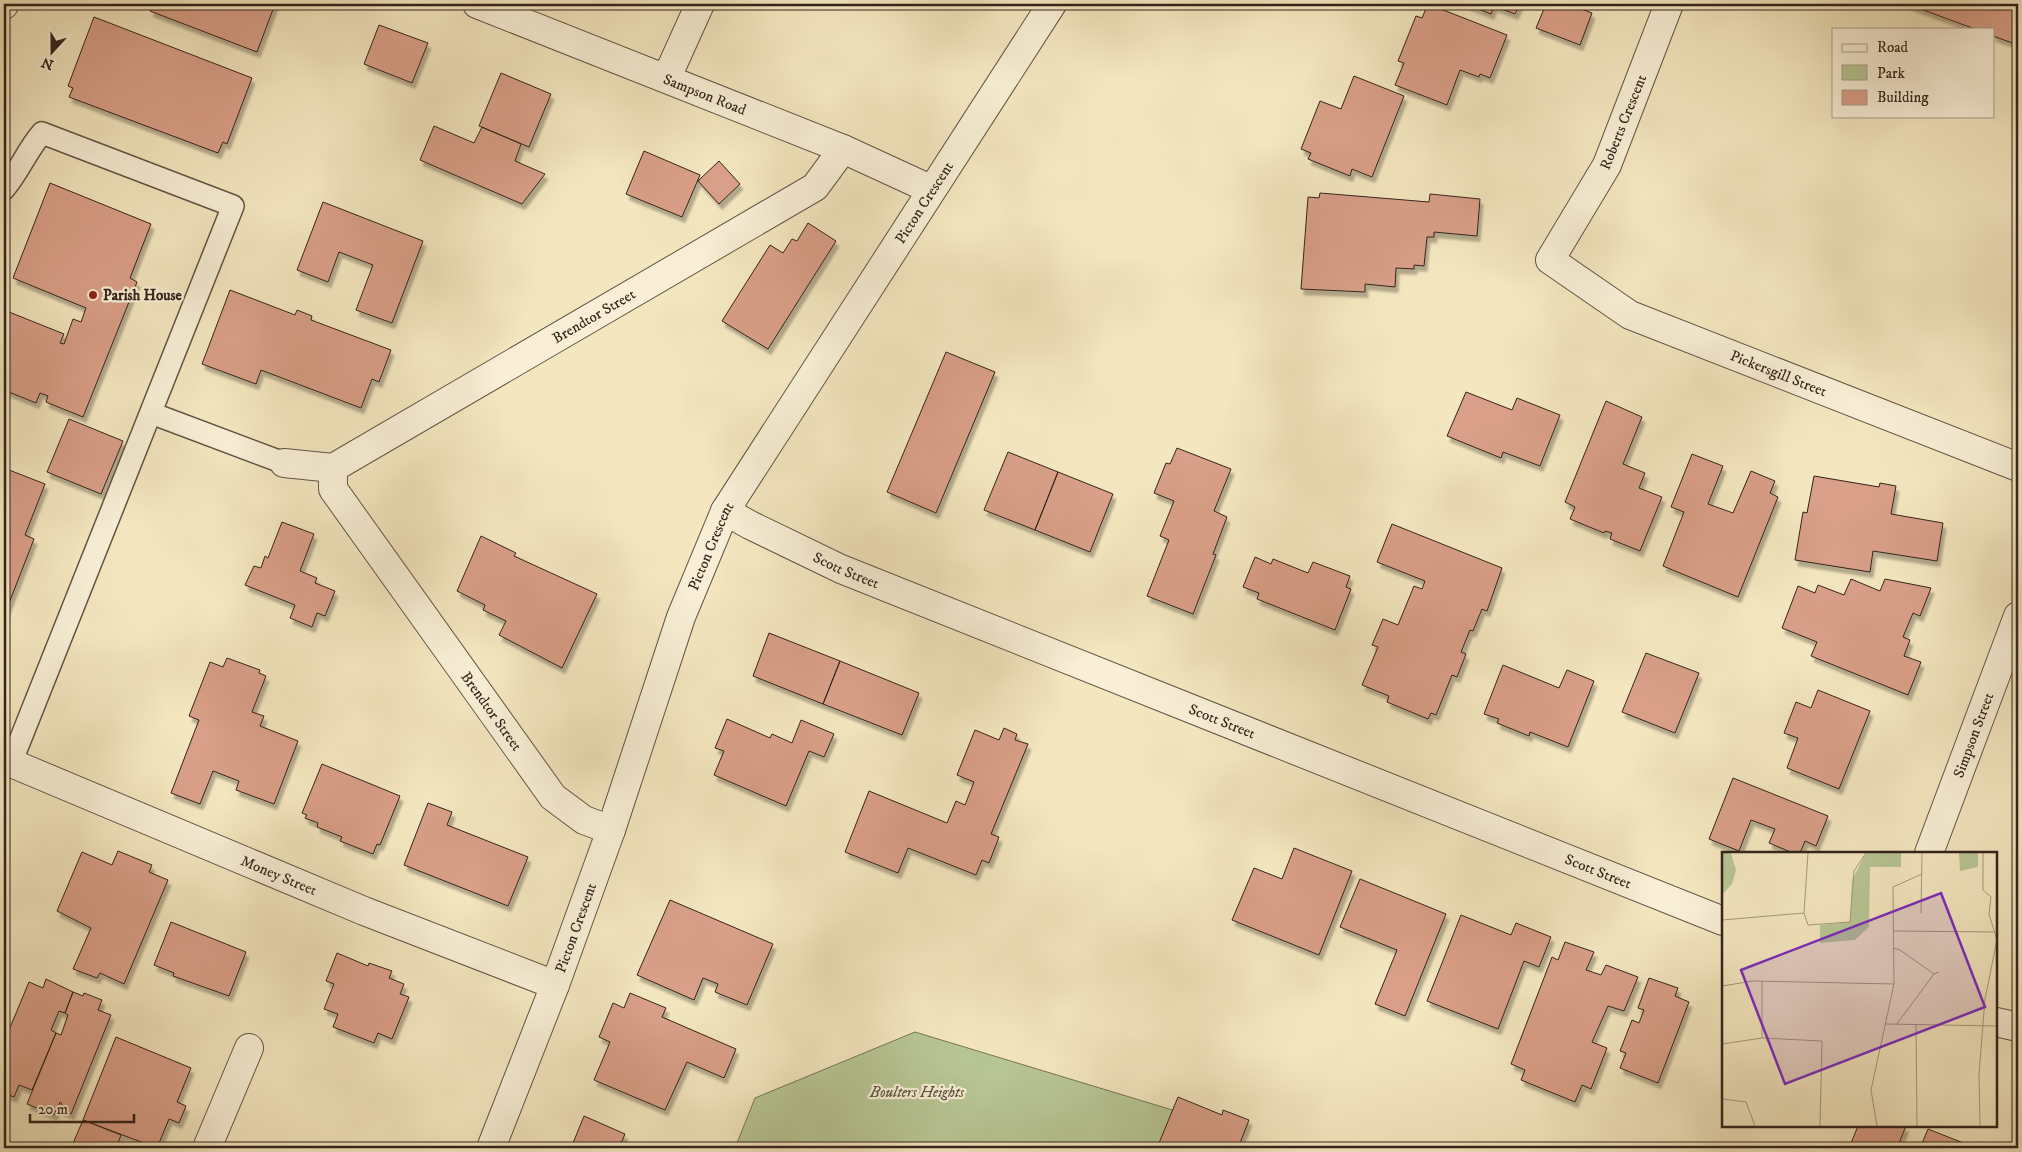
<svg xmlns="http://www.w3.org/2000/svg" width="2022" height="1152" font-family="'IM FELL DW Pica',serif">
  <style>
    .green { fill: #b8c695; stroke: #757458 }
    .building { fill: #d99f88; stroke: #32231b; filter: url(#shadow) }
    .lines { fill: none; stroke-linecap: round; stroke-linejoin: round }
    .lane-casing { stroke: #625444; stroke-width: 24 }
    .street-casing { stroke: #625444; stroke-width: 30 }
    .lane { stroke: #f8efd6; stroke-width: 21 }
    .street { stroke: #f8efd6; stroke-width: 28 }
    .poi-dot { fill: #8f2418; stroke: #f8efd6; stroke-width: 2 }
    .labels { text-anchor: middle; stroke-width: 4.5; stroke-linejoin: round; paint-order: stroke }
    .street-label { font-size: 15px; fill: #32231b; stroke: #f8efd6 }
    .poi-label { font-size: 15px; font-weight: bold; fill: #32231b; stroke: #f8efd6; text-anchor: start }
    .park-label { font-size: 15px; font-style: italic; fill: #5a5440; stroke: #f8efd6 }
    .inset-road { fill: none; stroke: #a6997e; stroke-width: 1 }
    .view { fill: #7b2cbf; fill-opacity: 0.15; stroke: #7b2cbf; stroke-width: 2.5 }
    .inset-edge { fill: none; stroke: #32231b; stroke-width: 2.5 }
  </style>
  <defs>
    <filter id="shadow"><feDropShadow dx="3" dy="5.5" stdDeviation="1" flood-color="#0004"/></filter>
  </defs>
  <rect width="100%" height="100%" fill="#f4e7c0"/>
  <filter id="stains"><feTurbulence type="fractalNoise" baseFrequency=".004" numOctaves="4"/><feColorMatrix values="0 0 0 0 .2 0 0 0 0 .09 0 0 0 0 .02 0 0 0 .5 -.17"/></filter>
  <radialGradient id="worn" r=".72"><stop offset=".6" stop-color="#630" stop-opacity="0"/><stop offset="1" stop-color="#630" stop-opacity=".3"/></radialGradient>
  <path class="green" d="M915 1032 1235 1129 1227 1148H735L755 1098Z"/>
  <path class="building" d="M153 4H275L257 52 150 11Z
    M1428 4 1507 35 1490 78 1480 74 1479 77 1460 70 1447 105 1395 85 1404 63 1398 61 1416 16 1422 18Z
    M1466 4H1520L1515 14 1494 6 1491 14Z
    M1546 4H1568L1592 13 1580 45 1536 28Z
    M1907 4H2018V45L1993 36V29H1975Z
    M94 17 252 78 227 144 223 142 218 153 69 97 73 88 68 86Z
    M379 25 428 43 412 83 364 64Z
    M501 73 551 94 529 147 479 126Z
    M1354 76 1404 96 1372 177 1352 169 1350 176 1308 159 1311 153 1301 149 1320 101 1341 109Z
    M434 126 474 143 482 127 521 144 515 161 545 174 522 204 420 160Z
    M644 151 700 175 682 217 626 194Z
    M719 161 740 184 719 204 698 181Z
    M50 183 151 224 130 278 137 282 83 417 46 402 48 396 40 393 36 403 4 390V310L64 334 60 343 64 344 73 319 81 322 86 308 13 278Z
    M1320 193 1429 202 1430 194 1480 199 1477 236 1434 232V237H1427L1424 266 1414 265V269L1396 268 1395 287 1365 284V292L1301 289 1308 197 1319 198Z
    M323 202 423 241 392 323 356 310 373 265 339 252 328 282 297 270Z
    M808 223 836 241 768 349 722 321 770 245 783 253 792 239 797 241Z
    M230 290 295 315 297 310 312 316 311 320 391 350 379 382 372 379 361 408 261 370 256 384 202 364Z
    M946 352 995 372 936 513 887 492Z
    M1466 392 1512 410 1517 398 1560 415 1540 466 1503 452 1501 458 1447 436Z
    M1606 401 1642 417 1623 464 1645 473 1639 488 1662 497 1640 551 1610 539 1612 533 1605 531 1604 533 1570 519 1575 507 1565 502Z
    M69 419 123 441 101 494 47 472Z
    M1177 448 1231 469 1214 511 1227 517 1213 554 1216 555 1193 614 1147 596 1169 540 1160 536 1174 501 1154 493 1166 463 1170 464Z
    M1008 452 1058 472 1035 530 984 510Z
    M1692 454 1723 466 1708 504 1733 513 1751 471 1775 481 1770 493 1778 497 1738 597 1663 566 1684 512 1671 507Z
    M4 468 45 484 25 535 34 539 4 616Z
    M1058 472 1113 494 1090 552 1035 530Z
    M1814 476 1879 487 1880 483 1896 486 1891 514 1943 523 1937 561 1873 551 1870 572 1795 560 1803 512 1807 513Z
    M282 522 314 534 300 571 317 578 315 583 335 591 325 616 317 613 312 627 290 618 295 605 245 585 254 566 261 568 265 556 268 558Z
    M1392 524 1502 568 1487 611 1482 609 1473 631 1470 630 1461 652 1466 654 1457 677 1452 675 1436 715 1431 713 1428 719 1387 702 1389 696 1362 685 1378 647 1372 645 1383 619 1398 625 1414 586 1422 589 1425 581 1377 562Z
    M481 536 516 553 514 556 597 594 562 668 499 635 506 621 483 610 485 605 457 591Z
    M1255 557 1271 564 1273 559 1308 573 1313 562 1350 576 1346 587 1351 589 1335 630 1257 599 1259 593 1243 587Z
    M1851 579 1880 591 1885 579 1931 588 1920 616 1913 613 1903 637 1910 640 1904 656 1921 662 1908 695 1811 656 1817 642 1782 628 1798 586 1815 593 1818 585 1844 595Z
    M769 633 840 661 823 704 753 676Z
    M1646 653 1699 673 1675 733 1622 712Z
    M227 658 260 670 259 673 266 676 252 712 264 716 260 726 298 741 274 804 236 790 239 781 213 771 200 804 171 793 199 720 189 716 210 662 223 667Z
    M840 661 919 693 902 735 823 704Z
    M1503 665 1559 688 1567 670 1594 681 1568 747 1530 732 1529 736 1497 723 1499 719 1484 714Z
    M1818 690 1870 711 1839 789 1787 768 1798 738 1784 733 1796 702 1811 708Z
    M727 719 770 738 772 734 792 743 801 720 834 734 824 757 809 751 786 806 714 775 724 751 715 748Z
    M1004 728 1017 734 1015 740 1028 744 991 834 999 837 989 863 982 860 976 875 908 848 898 873 845 852 869 791 947 823 956 801 965 805 974 782 957 775 975 730 999 740Z
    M322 764 400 796 380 845 377 844 373 854 340 841 342 837 317 827 318 823 305 818 307 815 302 813Z
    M1733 778 1828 816 1816 846 1805 841 1800 853H1793L1769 843 1775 829 1751 820 1739 851 1709 839Z
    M428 803 452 812 447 825 528 857 508 906 404 865Z
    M1294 848 1352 871 1319 955 1232 920 1254 868 1282 879Z
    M118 851 152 865 149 872 168 880 124 984 100 973 97 978 73 969 91 928 57 911 82 852 112 865Z
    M1360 879 1446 914 1405 1016 1375 1004 1397 950 1340 927Z
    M670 900 773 944 747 1005 715 992 718 984 703 978 694 1000 637 975Z
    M1461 915 1511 935 1516 923 1551 937 1539 967 1524 961 1498 1029 1427 1001Z
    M171 922 246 952 229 996 173 976 174 973 154 965Z
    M1565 942 1594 952 1586 970 1601 975 1606 965 1638 977 1624 1011 1608 1006 1592 1042 1607 1048 1591 1089 1582 1085 1575 1102 1521 1080 1525 1070 1511 1064 1552 957 1558 960Z
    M337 953 368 966 369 963 392 971 389 978 404 984 400 994 409 997 392 1039 378 1033 374 1043 333 1027 338 1014 324 1009 334 984 326 981Z
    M1649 978 1678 988 1675 996 1689 1002 1658 1083 1620 1068 1626 1053 1620 1051 1632 1020 1639 1023 1644 1010 1638 1008Z
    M46 979 73 992 65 1013 59 1011 51 1030 56 1033 32 1090 19 1085 14 1097 4 1093V1042L29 982 43 988Z
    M73 992 83 996 84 993 102 1000 98 1010 111 1015 71 1114 60 1110 62 1104 60 1102 54 1115 27 1104 56 1033 61 1035 68 1015 65 1013Z
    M630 993 666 1008 662 1017 736 1049 724 1078 687 1062 665 1110 594 1080 610 1042 599 1037 613 1003 624 1008Z
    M116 1037 191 1068 177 1102 186 1106 179 1123 169 1119 157 1148 83 1120Z
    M1178 1097 1222 1115 1223 1110 1249 1120 1238 1148H1157Z
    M584 1116 625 1134 619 1148H571Z
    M83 1120 121 1135 116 1148H71Z
    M1858 1126H1906L1897 1148H1849Z
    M1928 1129 1976 1148H1920Z
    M363 1144 365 1148H350Z"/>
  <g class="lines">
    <defs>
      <path id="lane" d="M4 189C19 172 27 150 42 133L233 206 11 763
        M151 413 284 463"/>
      <g id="street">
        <path id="s1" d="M477 4 843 149 930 189"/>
        <path id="s2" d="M1669 4 1607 165 1550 260 1630 315 2018 467"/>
        <path d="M4 5V4"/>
        <path d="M667 77 700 4"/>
        <path id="s3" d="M284 463 333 468 815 187 843 149"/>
        <path id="s4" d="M333 468V489L553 797 584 820 611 830"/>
        <path id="s5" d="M725 511 750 525 841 569 1723 921"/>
        <path id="s6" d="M4 760 364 911 555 985"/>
        <path id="s7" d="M1929 853 2018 616"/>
        <path d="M1996 1022 2018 1027"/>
        <path d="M207 1148 249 1048"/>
        <path id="s8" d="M491 1148 555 985 611 830 681 617 725 511 1052 4"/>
      </g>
    </defs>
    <use href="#lane" class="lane-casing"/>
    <use href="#street" class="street-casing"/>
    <use href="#lane" class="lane"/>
    <use href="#street" class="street"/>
  </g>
  <circle class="poi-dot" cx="93" cy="295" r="5"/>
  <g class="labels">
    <g class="street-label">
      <text dy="5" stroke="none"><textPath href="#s1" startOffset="245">Sampson Road</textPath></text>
      <text transform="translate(1623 122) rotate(-68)" y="5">Roberts Crescent</text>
      <text dy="5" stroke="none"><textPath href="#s8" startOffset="1046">Picton Crescent</textPath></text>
      <text dy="5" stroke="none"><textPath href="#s3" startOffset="351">Brendtor Street</textPath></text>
      <text dy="5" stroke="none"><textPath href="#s2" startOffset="540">Pickersgill Street</textPath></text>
      <text dy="5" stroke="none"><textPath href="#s8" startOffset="641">Picton Crescent</textPath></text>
      <text dy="5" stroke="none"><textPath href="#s5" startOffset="135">Scott Street</textPath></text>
      <text dy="5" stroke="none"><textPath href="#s4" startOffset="294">Brendtor Street</textPath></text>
      <text dy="5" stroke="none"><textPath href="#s5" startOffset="540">Scott Street</textPath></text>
      <text dy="5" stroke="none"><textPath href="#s7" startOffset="126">Simpson Street</textPath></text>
      <text dy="5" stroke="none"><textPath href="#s5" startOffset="945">Scott Street</textPath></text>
      <text dy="5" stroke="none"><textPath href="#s6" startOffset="298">Money Street</textPath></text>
      <text dy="5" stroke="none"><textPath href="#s8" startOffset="236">Picton Crescent</textPath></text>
    </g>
    <g class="poi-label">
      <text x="103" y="300">Parish House</text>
    </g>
    <g class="park-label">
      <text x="917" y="1097">Boulters Heights</text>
    </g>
  </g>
  <g transform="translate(1722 852)">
    <rect width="275" height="275" fill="#f4e7c0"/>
    <path d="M0 1H9L14 18 10 32 0 43ZM144 1H179V15H148L147 75 133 88 98 91V73L128 70 130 28ZM237 1H256V15L238 19Z" fill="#b8c695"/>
    <path class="inset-road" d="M82 61 86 73 128 70 132 19 144 1M199 61 200 1M0 68 82 61 86 1M171 79 273 80M171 96 178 98 212 122M40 129V186M0 134 31 129 172 132M164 172 275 174M174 173 212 122 217 120M194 173 195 274M0 192 40 186 100 189 98 274M0 247 24 250 33 274M155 274 149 238 172 132 171 35 200 22M258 274 257 222 263 147 275 88 267 62 269 45 261 38V1"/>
    <path class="view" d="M219 41 263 155 63 232 19 118Z"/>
    <rect width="275" height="275" class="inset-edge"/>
  </g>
  <rect width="2022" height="1152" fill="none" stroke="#f4e7c0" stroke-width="20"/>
  <rect x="5" y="5" width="2012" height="1142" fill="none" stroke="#32231b" stroke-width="2.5"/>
  <rect x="10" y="10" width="2002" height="1132" fill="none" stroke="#32231b"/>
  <rect x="1832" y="28" width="162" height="90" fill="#f8efd6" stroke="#a99d8b"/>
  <rect x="1842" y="44" width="25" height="8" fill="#f8efd6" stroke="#a99d8b"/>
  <text x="1877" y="52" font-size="15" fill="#32231b">Road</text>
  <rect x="1842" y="65" width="25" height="15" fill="#b8c695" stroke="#a99d8b"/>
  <text x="1877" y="78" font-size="15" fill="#32231b">Park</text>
  <rect x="1842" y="90" width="25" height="15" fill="#d99f88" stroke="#a99d8b"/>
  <text x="1877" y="102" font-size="15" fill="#32231b">Building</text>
  <g transform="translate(52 52) rotate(201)" stroke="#f8efd6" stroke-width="4" paint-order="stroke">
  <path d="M0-4L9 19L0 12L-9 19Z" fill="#32231b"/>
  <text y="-8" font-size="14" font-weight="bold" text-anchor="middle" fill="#32231b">N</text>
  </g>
  <path d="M30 1114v8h104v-8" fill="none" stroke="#32231b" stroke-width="2.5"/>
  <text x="38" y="1114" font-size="15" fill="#32231b" stroke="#f8efd6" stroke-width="4" paint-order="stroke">20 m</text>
  <rect width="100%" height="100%" filter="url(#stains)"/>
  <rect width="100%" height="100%" fill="url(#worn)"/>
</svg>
